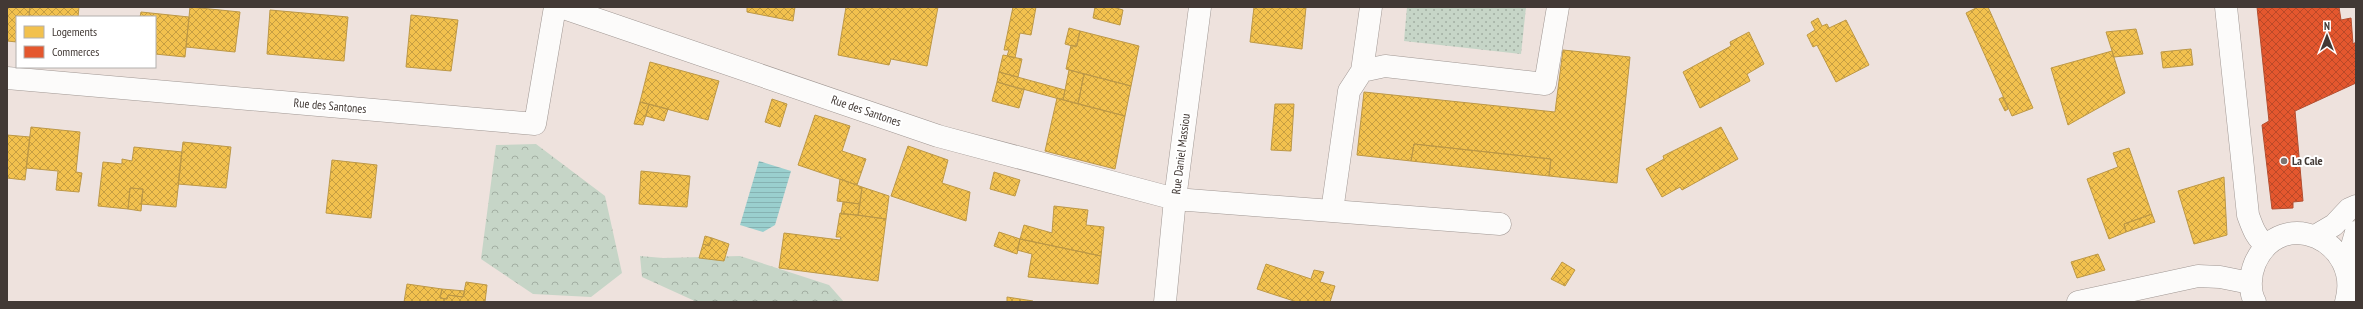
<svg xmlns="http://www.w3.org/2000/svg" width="2363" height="309" font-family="'PT Sans Narrow',sans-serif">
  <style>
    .grass { fill: url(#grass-dots) }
    .forest { fill: url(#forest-crowns) }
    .water { fill: url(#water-rules) }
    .homes { fill: url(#homes-cross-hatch); stroke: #bd9846 }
    .shops { fill: url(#shops-cross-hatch); stroke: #b34e30 }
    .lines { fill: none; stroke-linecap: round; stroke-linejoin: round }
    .minor-casing { stroke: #a09793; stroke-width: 23 }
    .minor { stroke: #fcfbfa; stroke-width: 22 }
    .poi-dot { fill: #7e7470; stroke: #fff; stroke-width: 1.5 }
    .labels { text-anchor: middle; stroke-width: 4; stroke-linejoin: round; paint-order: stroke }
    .street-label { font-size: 12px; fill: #423935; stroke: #fff }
    .poi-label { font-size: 12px; font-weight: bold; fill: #423935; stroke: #fff; text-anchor: start }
  </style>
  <defs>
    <pattern id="grass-dots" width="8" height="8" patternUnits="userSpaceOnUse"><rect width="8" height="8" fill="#c6d5c7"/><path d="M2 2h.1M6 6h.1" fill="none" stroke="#a2aea2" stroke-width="1.8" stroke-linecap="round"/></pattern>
    <pattern id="forest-crowns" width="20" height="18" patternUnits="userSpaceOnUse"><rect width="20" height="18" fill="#c6d5c7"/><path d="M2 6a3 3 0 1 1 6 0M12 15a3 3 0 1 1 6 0" fill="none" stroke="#a2aea2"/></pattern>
    <pattern id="water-rules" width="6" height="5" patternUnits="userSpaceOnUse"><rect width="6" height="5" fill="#9acfce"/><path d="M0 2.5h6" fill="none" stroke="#86b2b2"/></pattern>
    <pattern id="homes-cross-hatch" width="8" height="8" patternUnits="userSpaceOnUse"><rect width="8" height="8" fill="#f2c14e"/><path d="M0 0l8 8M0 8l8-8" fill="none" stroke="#c69e42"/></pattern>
    <pattern id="shops-cross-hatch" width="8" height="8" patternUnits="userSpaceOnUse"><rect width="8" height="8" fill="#e4572e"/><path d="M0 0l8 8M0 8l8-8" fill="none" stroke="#ba4928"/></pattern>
  </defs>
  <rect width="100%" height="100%" fill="#eee2dd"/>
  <path class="grass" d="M1407 7H1526L1521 54 1404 41Z"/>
  <path class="forest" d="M536 144 605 196 622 273 591 297 533 294 481 259 496 145Z
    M640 256 663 258 740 256 829 285 844 302H697L642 277Z"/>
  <path class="water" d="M759 161 791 171 775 225 763 232 740 225Z"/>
  <path class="homes" d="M7 7H30L29 17H17V42L7 41Z
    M30 7H79L78 17H29Z
    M190 7 240 12 235 52 186 47Z
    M747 7H795L793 21 747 12Z
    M846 7H938L927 66 891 59 889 65 838 55Z
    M1013 7H1036L1031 35 1020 33 1015 58 1007 56 1009 50H1004Z
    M1095 7H1113L1123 10 1120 25 1093 18Z
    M1254 7H1306L1302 49 1250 42Z
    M1978 7H1988L2033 108 2012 116 1966 13Z
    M270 10 348 17 344 61 267 54Z
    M141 12 189 17 185 57 155 54V17H140Z
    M411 15 458 20 451 71 406 67Z
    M1818 18 1822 26 1827 24 1829 28 1846 20 1869 65 1836 82 1817 45 1813 47 1807 35 1815 30 1811 22Z
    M1069 28 1080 31 1076 47 1065 44Z
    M2136 29 2143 54 2114 57 2106 32Z
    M1080 31 1139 46 1131 86 1066 69 1071 45 1077 46Z
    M1749 32 1764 64 1747 74 1750 81 1700 108 1683 72 1731 46 1730 42Z
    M2191 49 2193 65 2163 68 2161 52Z
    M1563 50 1630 57 1617 183 1549 176 1551 159 1414 144 1411 161 1357 155 1364 92 1555 112Z
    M2112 51 2125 93 2068 125 2051 68Z
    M1003 55 1022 59 1018 77 999 72Z
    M650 62 719 81 708 120 640 102Z
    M1069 70 1084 74 1078 104 1063 100Z
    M999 72 1065 90 1063 100 997 82Z
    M1084 74 1131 86 1125 116 1078 104Z
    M997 82 1024 90 1019 108 992 101Z
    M2003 97 2008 109 2005 111 1999 99Z
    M1057 98 1125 116 1115 169 1045 151Z
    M772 99 787 104 780 127 765 122Z
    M640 102 649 104 643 125 634 124Z
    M649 104 668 109 664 121 646 116Z
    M1275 104H1294L1291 151 1271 150Z
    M815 115 850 126 842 151 866 159 857 185 798 165Z
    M31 127 80 132 76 172 82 173 79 192 56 190 58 171 26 168Z
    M1721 127 1738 159 1682 190 1680 187 1662 197 1646 169 1664 159 1663 156Z
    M7 135 30 137 25 180 7 178Z
    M183 142 231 147 226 188 178 184Z
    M1414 144 1551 159 1549 176 1411 161Z
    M908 146 948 160 942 183 970 192 966 221 891 196Z
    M134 147 182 152 176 207 141 204 143 189 130 188 128 209 98 206 103 162 122 164V159L132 161Z
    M2129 148 2152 214 2124 224 2126 232 2109 239 2087 179 2118 167 2113 153Z
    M332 160 377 165 371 218 326 213Z
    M641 171 690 176 687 207 639 204Z
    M994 172 1020 180 1015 196 990 189Z
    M2224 177 2227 235 2194 244 2178 191Z
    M840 179 862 187 860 204 837 201Z
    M862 187 889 196 886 219 858 215Z
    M130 188 143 189 141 211 128 209Z
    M843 202 860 204 858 215 841 214Z
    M1054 206 1088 210 1086 225 1104 227 1101 256 1020 239 1024 225 1052 233Z
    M840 213 886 219 878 281 779 268 784 233 840 240 841 237H836Z
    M2152 214 2155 222 2126 232 2124 224Z
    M999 232 1020 239 1017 254 994 246Z
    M705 236 712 238 709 246 703 244Z
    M712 238 729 244 724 261 699 258 703 244 709 246Z
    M1020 239 1101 256 1098 284 1028 277 1032 254 1017 250Z
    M2098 254 2105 270 2077 278 2071 262Z
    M1562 262 1575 270 1565 286 1551 279Z
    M1266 264 1311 279 1314 270 1324 272 1320 282 1335 286 1330 302H1297L1257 289Z
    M466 282 487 285 485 302H404L407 284 442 289 440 298 447 299 448 295 463 297Z
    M442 289 465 291 463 297 448 295 447 299 440 298Z
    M1007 297 1033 301V302H1007Z"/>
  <path class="shops" d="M2257 7H2339L2341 20 2351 18 2353 44 2356 42V83L2295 111 2303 201 2293 202V208L2272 209 2262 125 2269 121Z"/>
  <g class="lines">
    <defs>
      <path id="minor" d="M561 7 938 136 1175 199 1332 211 1349 91 1362 71 1371 7
        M2226 7 2248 215C2252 226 2256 239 2267 245
        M1362 71 1385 66 1545 84 1558 7
        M7 78 535 124 555 7
        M1332 211 1500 224
        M2317 235 2334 225 2349 209 2356 206
        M2347 264 2356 232
        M1165 302 1175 199 1200 7
        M2078 302 2198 276 2220 277 2250 283
        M2255 302C2249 291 2250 275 2255 263 2282 203 2363 242 2346 302"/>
    </defs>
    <use href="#minor" class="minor-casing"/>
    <use href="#minor" class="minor"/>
  </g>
  <circle class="poi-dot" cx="2284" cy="161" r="4"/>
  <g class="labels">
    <g class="street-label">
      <text transform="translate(330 106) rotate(5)" y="4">Rue des Santones</text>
      <text transform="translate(866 111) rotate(19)" y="4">Rue des Santones</text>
      <text transform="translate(1181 154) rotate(-83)" y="4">Rue Daniel Massiou</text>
    </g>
    <g class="poi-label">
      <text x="2292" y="165">La Cale</text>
    </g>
  </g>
  <rect width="2363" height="309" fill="none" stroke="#423935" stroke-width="16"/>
  <rect x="16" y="16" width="140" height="52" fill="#ffffff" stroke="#b3b0ae"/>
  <rect x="24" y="26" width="20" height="12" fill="#f2c14e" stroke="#b3b0ae"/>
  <text x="52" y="36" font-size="12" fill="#423935">Logements</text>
  <rect x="24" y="46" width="20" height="12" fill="#e4572e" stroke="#b3b0ae"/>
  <text x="52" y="56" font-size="12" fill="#423935">Commerces</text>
  <g transform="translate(2327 36)" stroke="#ffffff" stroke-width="3" paint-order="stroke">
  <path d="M0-3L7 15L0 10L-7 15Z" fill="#423935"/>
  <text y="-6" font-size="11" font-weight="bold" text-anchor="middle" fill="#423935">N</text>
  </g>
</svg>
